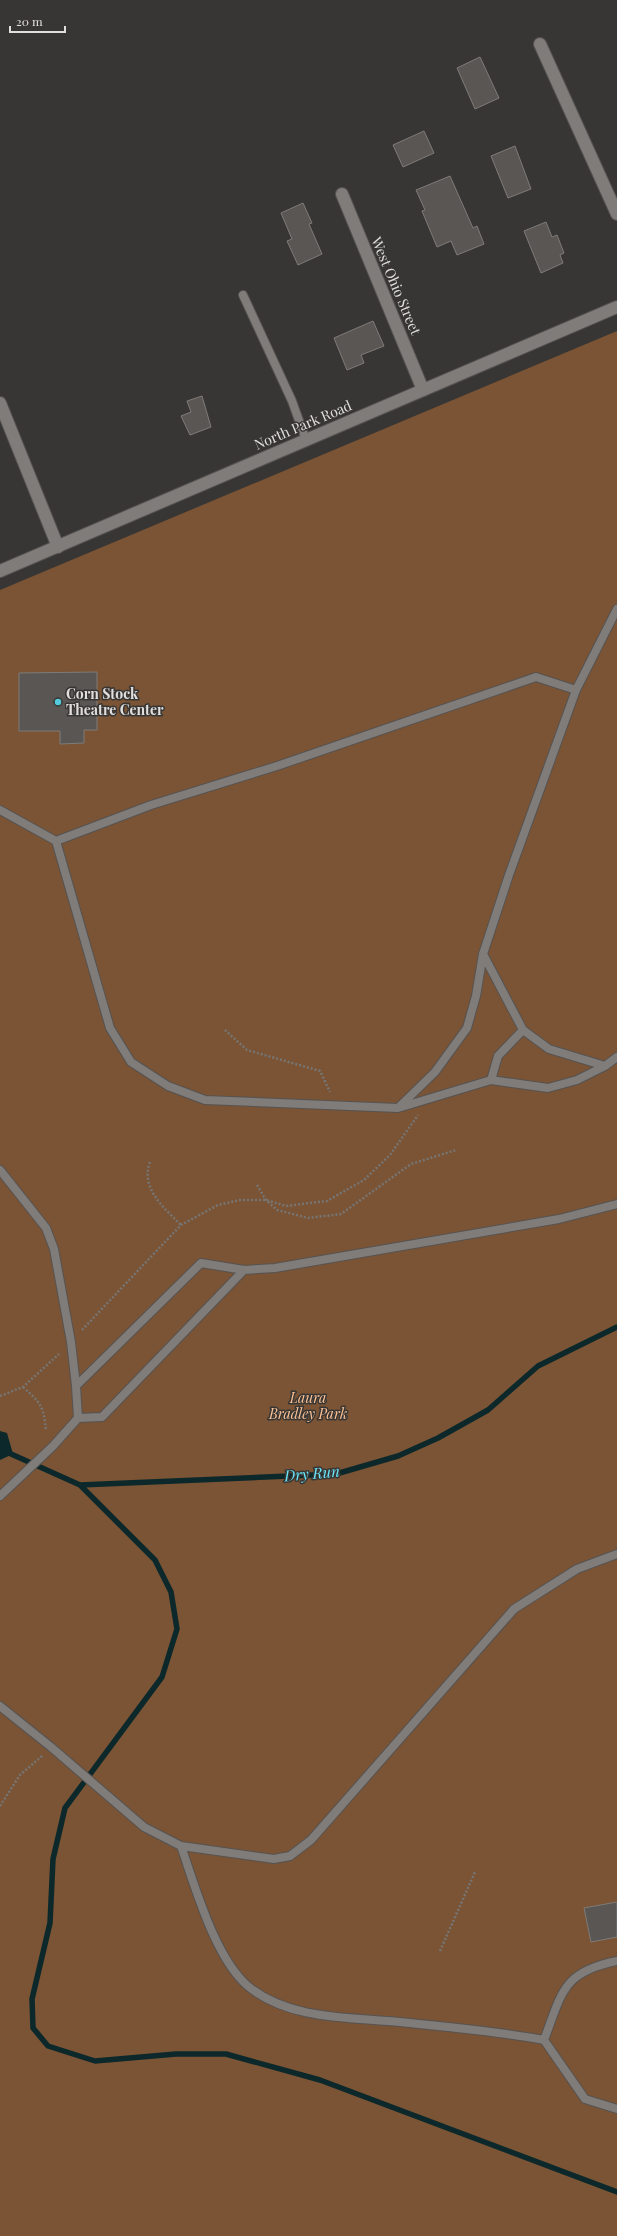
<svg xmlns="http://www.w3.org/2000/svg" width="617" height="2236" font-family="'Playfair Display',serif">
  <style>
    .green { fill: #7a5434 }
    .water { fill: #0c282b }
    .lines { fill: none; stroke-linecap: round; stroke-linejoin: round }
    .stream { stroke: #0c282b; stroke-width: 5.5 }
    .building { fill: #595654; stroke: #7e7b79 }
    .service-casing { stroke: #565352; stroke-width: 10 }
    .minor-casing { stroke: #565352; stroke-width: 14 }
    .tertiary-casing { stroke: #565352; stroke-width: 14 }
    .path { stroke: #777574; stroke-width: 2.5; stroke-dasharray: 2 2; stroke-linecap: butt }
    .service { stroke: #7f7c7a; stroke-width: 8 }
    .minor { stroke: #7f7c7a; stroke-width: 12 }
    .tertiary { stroke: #7f7c7a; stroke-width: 12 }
    .poi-dot { fill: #53cbdb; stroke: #383634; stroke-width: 1.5 }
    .labels { text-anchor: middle; stroke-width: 3; stroke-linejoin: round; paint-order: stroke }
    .street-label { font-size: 14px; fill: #e1dfde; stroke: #383634 }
    .poi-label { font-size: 14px; font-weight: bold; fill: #e1dfde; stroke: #383634; text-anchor: start }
    .park-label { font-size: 14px; font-style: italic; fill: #fec395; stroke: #383634 }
    .water-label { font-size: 15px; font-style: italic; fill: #6ae8f9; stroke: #383634 }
  </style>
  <rect width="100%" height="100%" fill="#383634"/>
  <path class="green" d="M617 331V2236H0V590Z"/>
  <path class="water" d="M0 1431 7 1433 13 1454 0 1460Z"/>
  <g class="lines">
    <path class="stream" d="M0 1449 80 1485 336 1474 398 1456 438 1438 488 1410 538 1366 617 1327
      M80 1485 155 1560 171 1592 177 1629 162 1677 65 1808 53 1859 50 1923 32 1999 33 2028 48 2046 95 2061 176 2054H226L320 2080 617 2192"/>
  </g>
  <path class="building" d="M480 57 499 98 475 109 457 68Z
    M424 131 434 153 403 167 393 145Z
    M515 146 531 189 508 198 491 156Z
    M450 176 473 228 477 226 484 244 457 255 451 241 437 247 422 211 425 210 416 190Z
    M303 203 312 223 309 224 322 254 298 265 287 241 292 239 281 213Z
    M546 222 552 237 557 235 564 253 560 255 563 263 541 273 524 231Z
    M373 321 384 346 361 355 364 363 347 370 334 338Z
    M202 396 211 427 190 435 181 416 191 412 187 401Z
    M97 672V730H84V743L60 744V731H19V673Z
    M617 1902V1937L591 1942 584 1908Z"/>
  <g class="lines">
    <defs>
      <path id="service" d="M243 295 292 401 306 440
        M0 810 56 841 110 1028 131 1062 168 1086 205 1100 398 1108 491 1080 548 1088 577 1080 605 1066 617 1057
        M56 841 151 805 277 766 536 677 576 690
        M483 954 523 1030 549 1049 605 1066
        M491 1080 498 1056 523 1030
        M400 1106 435 1072 467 1028 476 996 483 954 509 875 576 690 617 609
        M0 1170 46 1228 54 1249 71 1342 76 1386 78 1418 53 1446 0 1496
        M76 1386 201 1263 244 1270 275 1268 559 1219 617 1204
        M78 1418 102 1417 244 1270
        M0 1706 51 1747 144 1827 181 1846 274 1859 290 1856 311 1840 514 1609 577 1569 617 1554
        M181 1846C195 1886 215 1959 249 1987 290 2020 349 2017 400 2022 448 2027 496 2031 544 2040L585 2099 617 2109
        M544 2040C562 1993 562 1972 617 1961"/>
      <path id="minor" d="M540 44 617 214
        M342 194 423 390
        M0 403 58 547"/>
      <path id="tertiary" d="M0 571 617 307"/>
    </defs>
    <use href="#service" class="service-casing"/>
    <use href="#minor" class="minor-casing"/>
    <use href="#tertiary" class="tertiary-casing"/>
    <path class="path" d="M225 1030 247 1050 320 1071 330 1092
      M150 1162C140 1188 164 1208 181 1225
      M257 1185 266 1200 277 1210 308 1218 341 1214 411 1164 456 1150
      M82 1330 181 1225 218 1205 240 1200H266L286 1206 327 1201 364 1180 390 1155 418 1115
      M23 1387C41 1403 44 1407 46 1431
      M0 1396 23 1387 59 1354
      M0 1806 20 1775 42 1756
      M440 1951 475 1872"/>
    <use href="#service" class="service"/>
    <use href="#minor" class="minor"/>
    <use href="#tertiary" class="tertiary"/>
  </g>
  <circle class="poi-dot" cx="58" cy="702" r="4"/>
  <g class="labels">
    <g class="street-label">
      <text transform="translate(396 286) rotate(67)" y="5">West Ohio Street</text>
      <text transform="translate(303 425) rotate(-23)" y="5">North Park Road</text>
    </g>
    <g class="poi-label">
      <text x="66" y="699">Corn Stock<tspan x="66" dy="16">Theatre Center</tspan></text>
    </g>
    <g class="park-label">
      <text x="308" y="1403">Laura<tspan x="308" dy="16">Bradley Park</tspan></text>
    </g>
    <g class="water-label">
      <text transform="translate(312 1474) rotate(-5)" y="5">Dry Run</text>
    </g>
  </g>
  <path d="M10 26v6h55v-6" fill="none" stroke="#e1dfde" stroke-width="2"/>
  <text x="16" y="26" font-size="12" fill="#e1dfde" stroke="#383634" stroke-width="3" paint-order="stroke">20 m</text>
</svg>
